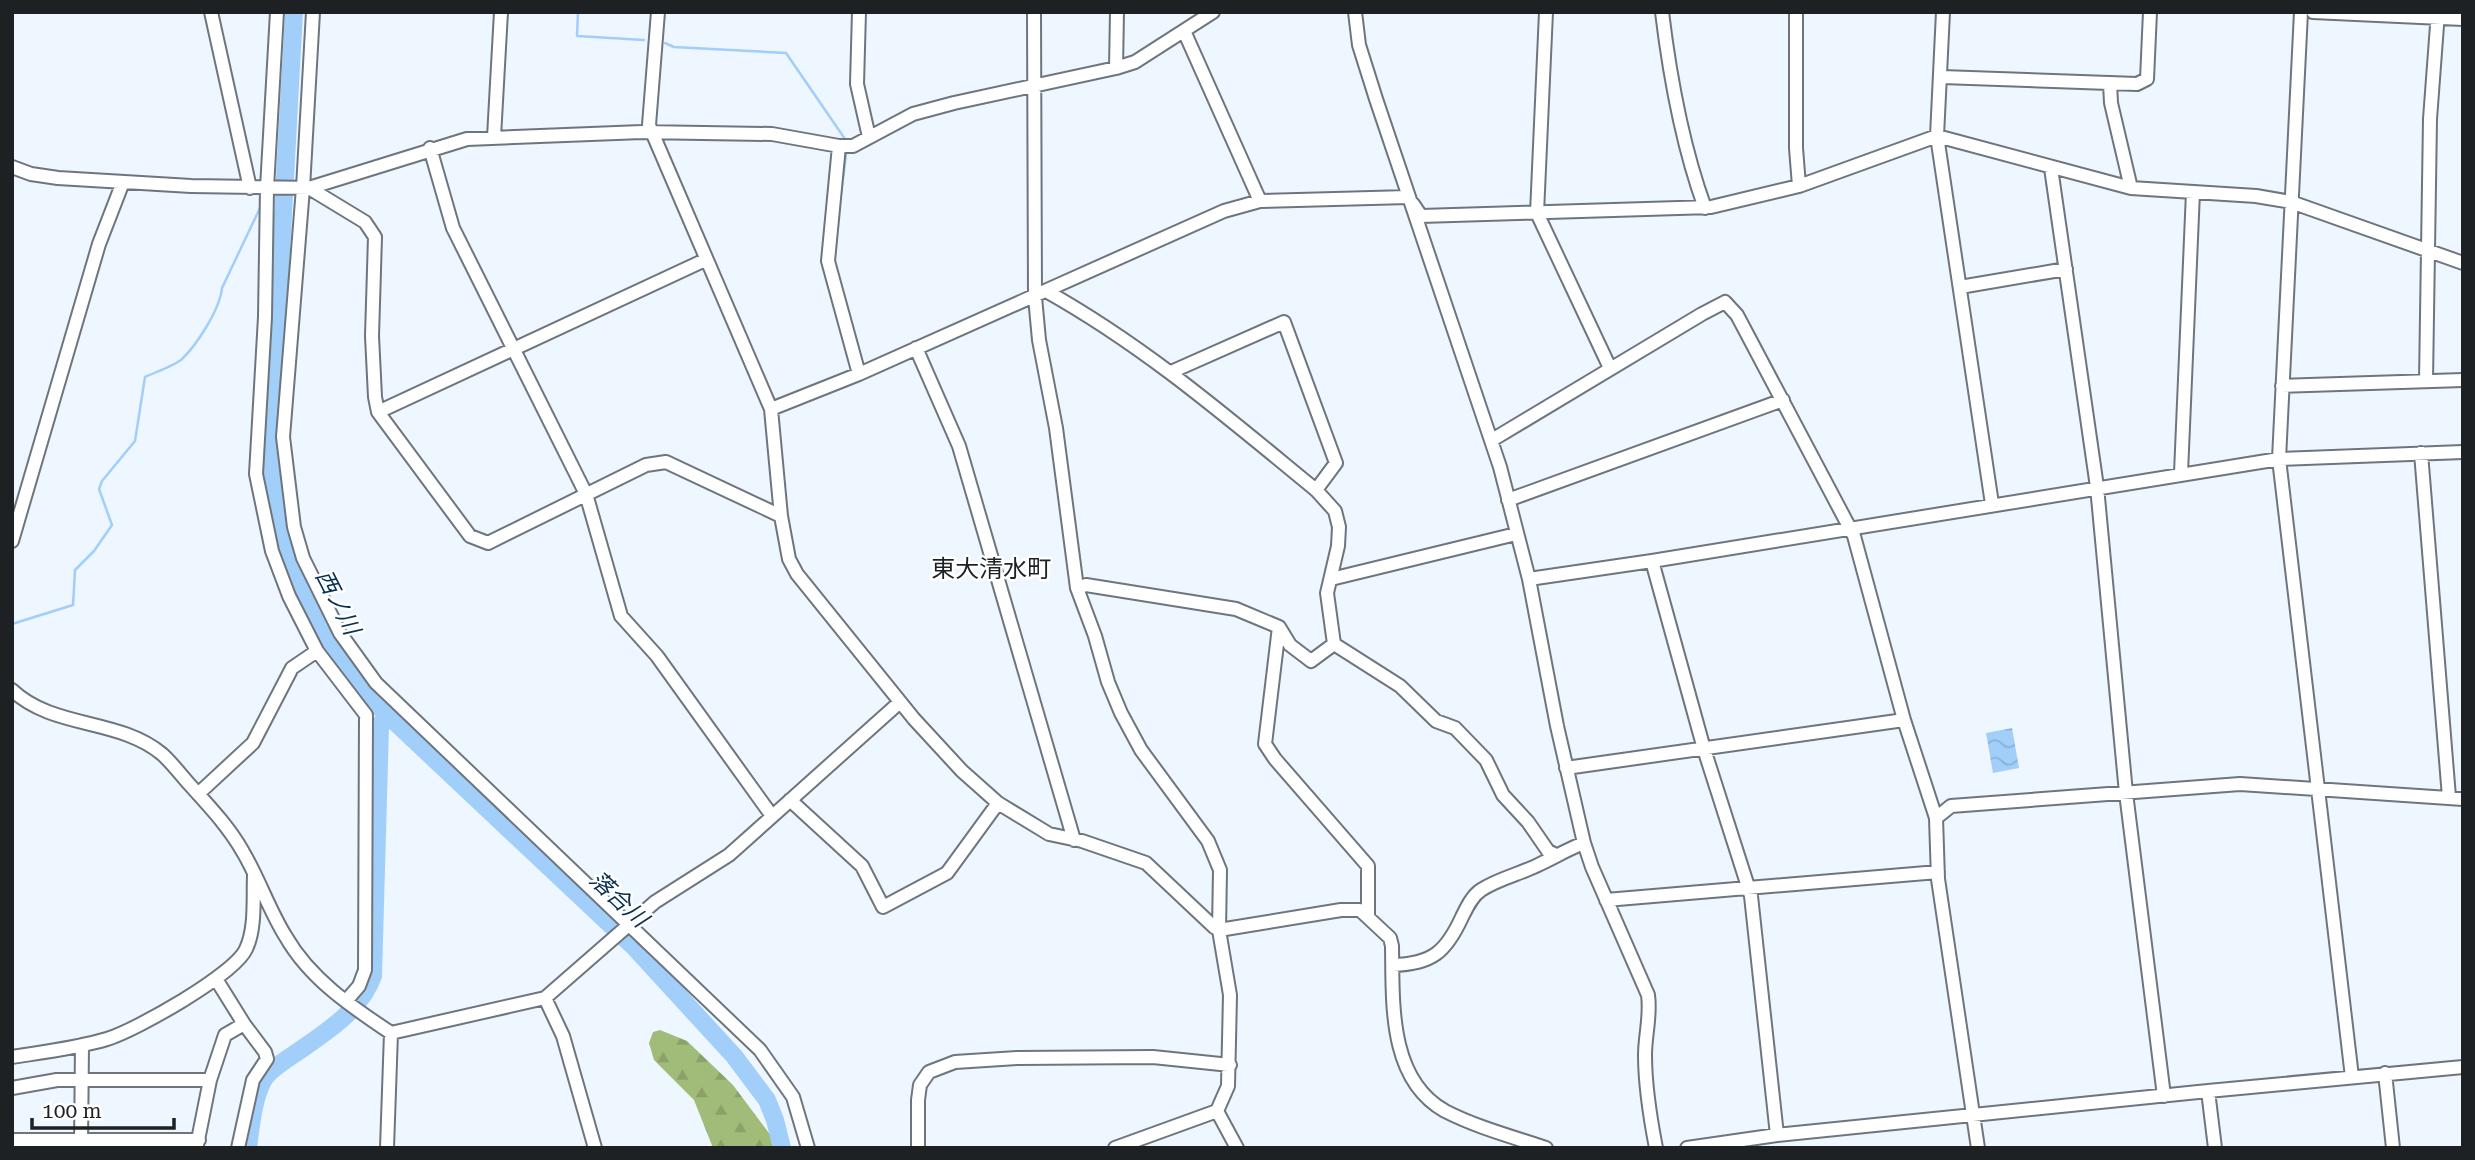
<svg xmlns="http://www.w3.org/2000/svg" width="2475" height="1160" font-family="'Roboto Serif','Noto Sans JP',serif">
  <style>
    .forest { fill: url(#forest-firs) }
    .water { fill: url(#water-waves) }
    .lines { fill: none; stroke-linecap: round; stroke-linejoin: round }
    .stream { stroke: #a2cefa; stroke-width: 2.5 }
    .river { stroke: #a2cefa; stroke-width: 18 }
    .minor-casing { stroke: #6e757d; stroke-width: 16 }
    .minor { stroke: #fff; stroke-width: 12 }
    .labels { text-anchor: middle; stroke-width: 5; stroke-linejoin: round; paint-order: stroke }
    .water-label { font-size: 23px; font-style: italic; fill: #073153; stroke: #fff }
    .quarter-label { font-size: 24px; fill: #1e2124; stroke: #fff }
  </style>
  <defs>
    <pattern id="forest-firs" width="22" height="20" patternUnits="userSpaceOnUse" patternTransform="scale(1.75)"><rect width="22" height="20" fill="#a1bc79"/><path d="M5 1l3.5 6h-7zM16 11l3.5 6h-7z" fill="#8aa168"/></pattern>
    <pattern id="water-waves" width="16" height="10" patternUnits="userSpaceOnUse" patternTransform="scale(1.75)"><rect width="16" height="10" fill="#a2cefa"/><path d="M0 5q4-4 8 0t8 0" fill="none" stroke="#8bb1d6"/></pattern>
  </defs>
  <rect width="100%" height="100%" fill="#eef6ff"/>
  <path class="forest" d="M660 1030 687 1041 733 1085 780 1148H713L694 1100 654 1060 649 1043 653 1032Z"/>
  <path class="water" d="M2012 728 2019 768 1993 773 1986 733Z"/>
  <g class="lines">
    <path class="stream" d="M578 12 577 36 644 40
      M665 43 674 47 786 53 845 139
      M838 217 846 155
      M12 624 73 605 75 570 94 551 112 525 99 489 102 481 135 441 145 377C156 372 171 367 181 360 197 345 220 309 222 288L260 208"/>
    <path class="river" d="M294 12 271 436C272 518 295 598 343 664 354 679 366 692 378 706L634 947 734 1056 767 1100 775 1120 782 1148
      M248 1148C251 1125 253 1099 264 1079 270 1070 284 1061 293 1055 323 1034 360 1012 373 976L380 726 386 715"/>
    <defs>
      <path id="minor" d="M211 12 250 188
        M277 12 267 188 265 317 256 474 272 551 289 596 317 651 366 715 365 970 359 986 346 1001
        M313 12 303 188 283 437 294 527 303 558 340 633 376 683 760 1050 793 1097 808 1148
        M658 12 649 125 771 409 781 516 789 559 797 574 914 719 962 771 998 803 1049 834 1082 841 1146 863 1214 927 1219 930 1341 910H1360L1390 938 1392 946C1393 1002 1388 1079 1445 1111 1476 1127 1513 1137 1546 1148
        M859 12 857 84 869 137
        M1034 12 1035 297 1039 340 1056 428 1077 588 1095 636 1108 682 1121 713 1141 750 1208 841 1220 870 1219 930 1230 995 1228 1086 1217 1111 1115 1148
        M1355 12 1359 45 1376 99 1500 467 1529 579 1557 726 1584 843 1592 867 1648 995C1651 1016 1645 1035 1645 1055 1645 1087 1650 1117 1656 1148
        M1546 12 1537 213 1610 368
        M1662 12C1670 78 1682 145 1705 208
        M1796 12V148L1799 186
        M1943 12 1937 136 1992 504
        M2301 12 2279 459 2352 1077
        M2313 12 2463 19
        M1184 31 1260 201
        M1116 68 1117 12
        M1942 77 2137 84 2147 79 2150 12
        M2110 83 2111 103 2131 188
        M494 137 501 12
        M839 146 828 261 859 374
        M430 148 453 228 586 494 621 616 657 656 772 816
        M12 167 31 174 58 178 191 186 309 188 467 139 642 132 772 134 839 146H853L913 114 954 103 1116 68 1135 62 1213 12
        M2051 168 2097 487 2126 793 2164 1096
        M309 188 365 222 375 237 372 336 375 397 378 412 470 536 488 543 646 465 666 462 781 516
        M1413 204 1421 216 1711 207 1799 186 1937 136 2131 188 2256 196 2291 202 2463 263
        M1960 287 2066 269
        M1046 291C1146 347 1228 418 1316 490L1335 511 1339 527 1338 546 1327 593 1334 644 1400 686 1436 721 1455 728 1486 760 1503 795 1528 822 1548 851 1556 855
        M916 348 959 446 1074 840
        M1171 372 1284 322 1336 463 1316 490
        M2426 381 2430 119 2438 12
        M2282 386 2463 380
        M771 409 859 374 1224 211 1260 201 1408 197
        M378 412 705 260
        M1492 440 1702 314 1725 302 1737 315 1854 536 1904 720 1936 818 1938 879 1978 1148
        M2421 453 2449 797
        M2181 473 2193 192
        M1508 500 1783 400
        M12 541 99 244 123 182
        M1652 561 1704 749 1751 896 1777 1135
        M1331 579 1516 534
        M1529 579 1652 561 2279 459 2463 452
        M1077 588 1086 585 1236 609 1279 627 1290 645 1311 661 1334 644
        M1279 627 1265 744 1275 759 1368 866V917
        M12 690C53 729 119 718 162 754 172 763 181 775 190 785 209 806 229 827 243 852 259 879 269 910 286 937 310 979 352 1007 391 1033L545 998 655 902 729 855 900 702
        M1566 768 1904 720
        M198 794 253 743 292 668 317 651
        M790 800 862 866 883 907 947 873 998 803
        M1936 818 1951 806 2240 784 2463 799
        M1606 900 1938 872
        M1393 965C1432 964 1446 952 1462 917 1467 907 1472 896 1481 890 1499 878 1521 874 1540 864 1555 857 1568 849 1584 843
        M216 979 244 1024 265 1052 267 1059 253 1080 238 1148
        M545 998 563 1036 595 1148
        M12 1057C44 1052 77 1048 107 1039 136 1030 234 975 246 949 256 928 253 898 254 875
        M2385 1073 2393 1148
        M12 1088 57 1080H210
        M2208 1091 2215 1148
        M1217 1111 1237 1148
        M12 1140H199
        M197 1145 210 1080 225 1035 244 1024
        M81 1146 82 1045
        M387 1148 391 1033
        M918 1148V1100L920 1085 929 1072 955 1062 1017 1058 1153 1057 1230 1065
        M1687 1148 1777 1135 2208 1091 2463 1067"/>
    </defs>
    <use href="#minor" class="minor-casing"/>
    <use href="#minor" class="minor"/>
  </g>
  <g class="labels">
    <g class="water-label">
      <text transform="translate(338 602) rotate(63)" y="8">西ノ川</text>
      <text transform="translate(619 899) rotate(43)" y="8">落合川</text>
    </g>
    <g class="quarter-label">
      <text x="991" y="577">東大清水町</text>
    </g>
  </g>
  <rect width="2475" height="1160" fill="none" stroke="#1e2124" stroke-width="28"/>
  <path d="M32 1118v10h142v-10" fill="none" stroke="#1e2124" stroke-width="3.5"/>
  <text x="42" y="1118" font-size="21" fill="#1e2124" stroke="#ffffff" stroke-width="5" paint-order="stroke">100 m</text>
</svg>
